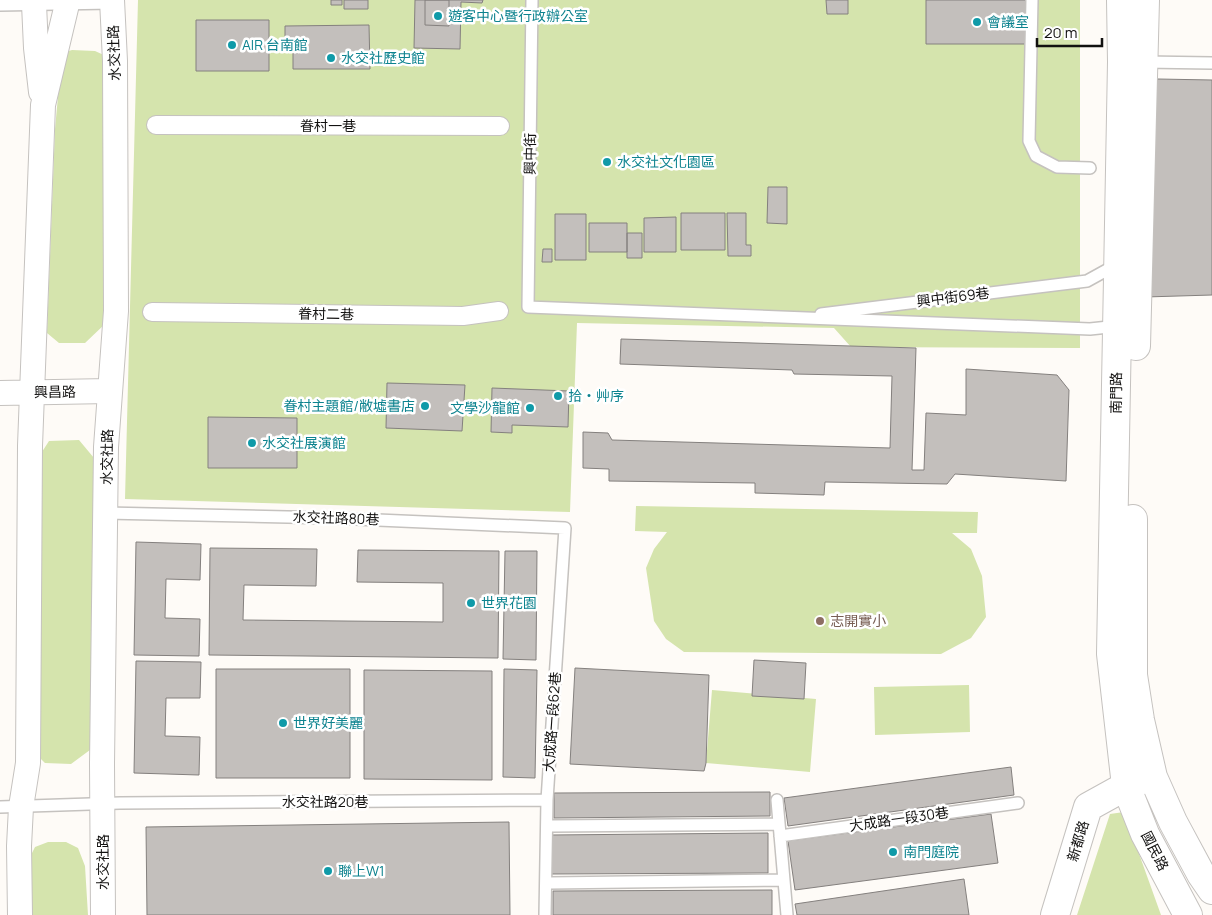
<svg xmlns="http://www.w3.org/2000/svg" width="1212" height="915" font-family="Manrope,'Noto Sans TC',sans-serif">
  <style>
    .green { fill: #d5e4ad }
    .building { fill: #c3bfbc; stroke: #84807e }
    .lines { fill: none; stroke-linecap: round; stroke-linejoin: round }
    .service-casing { stroke: #c5c2bf; stroke-width: 14 }
    .pedestrian-casing { stroke: #c5c2bf; stroke-width: 20 }
    .minor-casing { stroke: #c5c2bf; stroke-width: 26 }
    .tertiary-casing { stroke: #c5c2bf; stroke-width: 30 }
    .service { stroke: #fff; stroke-width: 11 }
    .pedestrian { stroke: #fff; stroke-width: 18 }
    .minor { stroke: #fff; stroke-width: 24 }
    .tertiary { stroke: #fff; stroke-width: 28 }
    .culture-dot { fill: #0f9aa8; stroke: #fff; stroke-width: 2 }
    .education-dot { fill: #8d6e63; stroke: #fff; stroke-width: 2 }
    .labels { text-anchor: middle; stroke-width: 5; stroke-linejoin: round; paint-order: stroke }
    .culture-label { font-size: 14px; fill: #0d838f; stroke: #fff; text-anchor: start }
    .street-label { font-size: 14px; fill: #121110; stroke: #fff }
    .education-label { font-size: 14px; fill: #785e54; stroke: #fff; text-anchor: start }
  </style>
  <rect width="100%" height="100%" fill="#fefbf7"/>
  <path class="green" d="M138 0H1080V348L851 347 834 328 577 323 570 512 125 499Z
    M72 50 95 51 106 56V323L85 343H59L47 333 55 129 62 53Z
    M79 440 94 458V747L71 764 45 763 32 750 40 455 49 441Z
    M636 506 978 512 977 533H952L971 549 982 576 986 617 971 638 941 654 684 652 666 639 654 621 646 568 654 549 667 532 635 531Z
    M969 685 970 732 875 735 874 687Z
    M712 690 816 699 810 772 706 763Z
    M1124 812 1161 915H1077L1110 814Z
    M48 842H66L78 848 85 866 88 915H29L28 861 35 847Z"/>
  <path class="building" d="M331 0H342V5H331Z
    M344 0H368V9H344Z
    M415 0H483L482 3 461 2 460 49 414 48Z
    M425 0H449V26L425 25Z
    M826 0H848V14H827Z
    M926 0H1027V44H926Z
    M196 20H269V71H196Z
    M369 25 370 69H293V47H285V26Z
    M1158 79 1212 80V295L1145 297 1148 87Z
    M768 187H787V224L767 223Z
    M681 213H725V250H681Z
    M727 213H746V245H751V256H728Z
    M555 214H586V260H555Z
    M676 217V252H644V218Z
    M589 223H627V252H589Z
    M627 233H642V258H627Z
    M543 249H552V262H542Z
    M621 339 916 348 912 470H924L926 413 966 415V369L1057 375 1069 390 1066 481 955 474 947 484 825 482 824 495 755 493V483L609 481V469L583 468V432L608 433 612 440 890 448 892 376 794 374 792 370 620 364Z
    M387 383 465 385 462 431 386 428Z
    M492 388 569 391 568 427 512 425V433L491 432Z
    M208 417 297 418V468H208Z
    M136 542 201 544 200 580 166 579 165 618 200 619 199 656 134 655Z
    M210 548 317 549 316 586 244 585 243 620 443 622V583L357 582 358 550 499 551 498 658 209 655Z
    M505 551H537L536 660 503 659Z
    M754 660 806 663 804 699 752 696Z
    M136 661 201 662 200 698H166L165 736 200 737 199 775 134 773Z
    M575 668 709 675 706 763 704 771 570 764Z
    M216 669H350V778H216Z
    M504 669 537 670 535 778 503 777Z
    M364 670 492 671V780L364 779Z
    M1011 767 1014 795 788 826 784 798Z
    M770 792V816L554 818V793Z
    M991 814 998 863 795 890 788 841Z
    M509 822 510 915H147L146 827Z
    M768 833V873L551 874V835Z
    M964 879 969 915H797L795 904Z
    M772 890V915H553V891Z"/>
  <g class="lines">
    <defs>
      <path id="service" d="M532 0 528 307 1090 329 1118 326
        M1032 0 1029 141 1036 156 1057 167 1090 168
        M0 5 112 3
        M1144 62 1212 63
        M821 314 1087 281 1116 265
        M106 513 332 518 565 528 547 800 545 915
        M777 800 787 915
        M0 807 120 803 547 800
        M551 826 779 824
        M780 836 1018 803
        M550 883 784 880"/>
      <path id="pedestrian" d="M156 125 500 126
        M152 312 463 316 499 311"/>
      <path id="minor" d="M34 4 36 48 41 92
        M0 393 109 391
        M20 915 19 846 21 807 28 763 30 446 43 105 68 0
        M103 915 102 764 106 447 116 311 115 61 112 0"/>
      <path id="tertiary" d="M1121 0 1122 62 1111 654 1126 786 1145 834 1188 915
        M1136 346 1145 0
        M1133 519V675L1140 720 1153 777 1173 822 1201 874 1212 890
        M1055 915 1088 807 1126 786 1142 780"/>
    </defs>
    <use href="#service" class="service-casing"/>
    <use href="#pedestrian" class="pedestrian-casing"/>
    <use href="#minor" class="minor-casing"/>
    <use href="#tertiary" class="tertiary-casing"/>
    <use href="#service" class="service"/>
    <use href="#pedestrian" class="pedestrian"/>
    <use href="#minor" class="minor"/>
    <use href="#tertiary" class="tertiary"/>
  </g>
  <g class="culture-dot">
    <circle cx="438" cy="16" r="5"/>
    <circle cx="977" cy="22" r="5"/>
    <circle cx="232" cy="45" r="5"/>
    <circle cx="331" cy="58" r="5"/>
    <circle cx="607" cy="162" r="5"/>
    <circle cx="558" cy="396" r="5"/>
    <circle cx="425" cy="406" r="5"/>
    <circle cx="530" cy="408" r="5"/>
    <circle cx="252" cy="443" r="5"/>
    <circle cx="471" cy="603" r="5"/>
    <circle cx="283" cy="723" r="5"/>
    <circle cx="893" cy="852" r="5"/>
    <circle cx="328" cy="871" r="5"/>
  </g>
  <circle class="education-dot" cx="820" cy="621" r="5"/>
  <g class="labels">
    <g class="culture-label">
      <text x="448" y="21">遊客中心暨行政辦公室</text>
      <text x="987" y="27">會議室</text>
      <text x="242" y="50">AIR 台南館</text>
      <text x="341" y="63">水交社歷史館</text>
      <text x="617" y="167">水交社文化園區</text>
      <text x="568" y="401">拾・艸序</text>
      <text x="415" y="411" text-anchor="end">眷村主題館/敝墟書店</text>
      <text x="520" y="413" text-anchor="end">文學沙龍館</text>
      <text x="262" y="448">水交社展演館</text>
      <text x="481" y="608">世界花園</text>
      <text x="293" y="728">世界好美麗</text>
      <text x="903" y="857">南門庭院</text>
      <text x="338" y="876">聯上W1</text>
    </g>
    <g class="street-label">
      <text transform="translate(114 53) rotate(-92)" y="5">水交社路</text>
      <text x="328" y="131">眷村一巷</text>
      <text transform="translate(530 154) rotate(-89)" y="5">興中街</text>
      <text transform="translate(953 297) rotate(-7)" y="5">興中街69巷</text>
      <text transform="translate(326 314) rotate(1)" y="5">眷村二巷</text>
      <text transform="translate(55 392) rotate(-1)" y="5">興昌路</text>
      <text transform="translate(1116 393) rotate(-89)" y="5">南門路</text>
      <text transform="translate(107 457) rotate(-89)" y="5">水交社路</text>
      <text transform="translate(336 518) rotate(2)" y="5">水交社路80巷</text>
      <text transform="translate(552 722) rotate(-86)" y="5">大成路一段62巷</text>
      <text x="325" y="807">水交社路20巷</text>
      <text transform="translate(899 819) rotate(-8)" y="5">大成路一段30巷</text>
      <text transform="translate(1078 841) rotate(-73)" y="5">新都路</text>
      <text transform="translate(1155 851) rotate(63)" y="5">國民路</text>
      <text transform="translate(103 862) rotate(-90)" y="5">水交社路</text>
    </g>
    <g class="education-label">
      <text x="830" y="626">志開實小</text>
    </g>
  </g>
  <path d="M1037 38v8h65v-8" fill="none" stroke="#121110" stroke-width="2.5"/>
  <text x="1044" y="38" font-size="15" fill="#121110" stroke="#ffffff" stroke-width="4" paint-order="stroke">20 m</text>
</svg>
